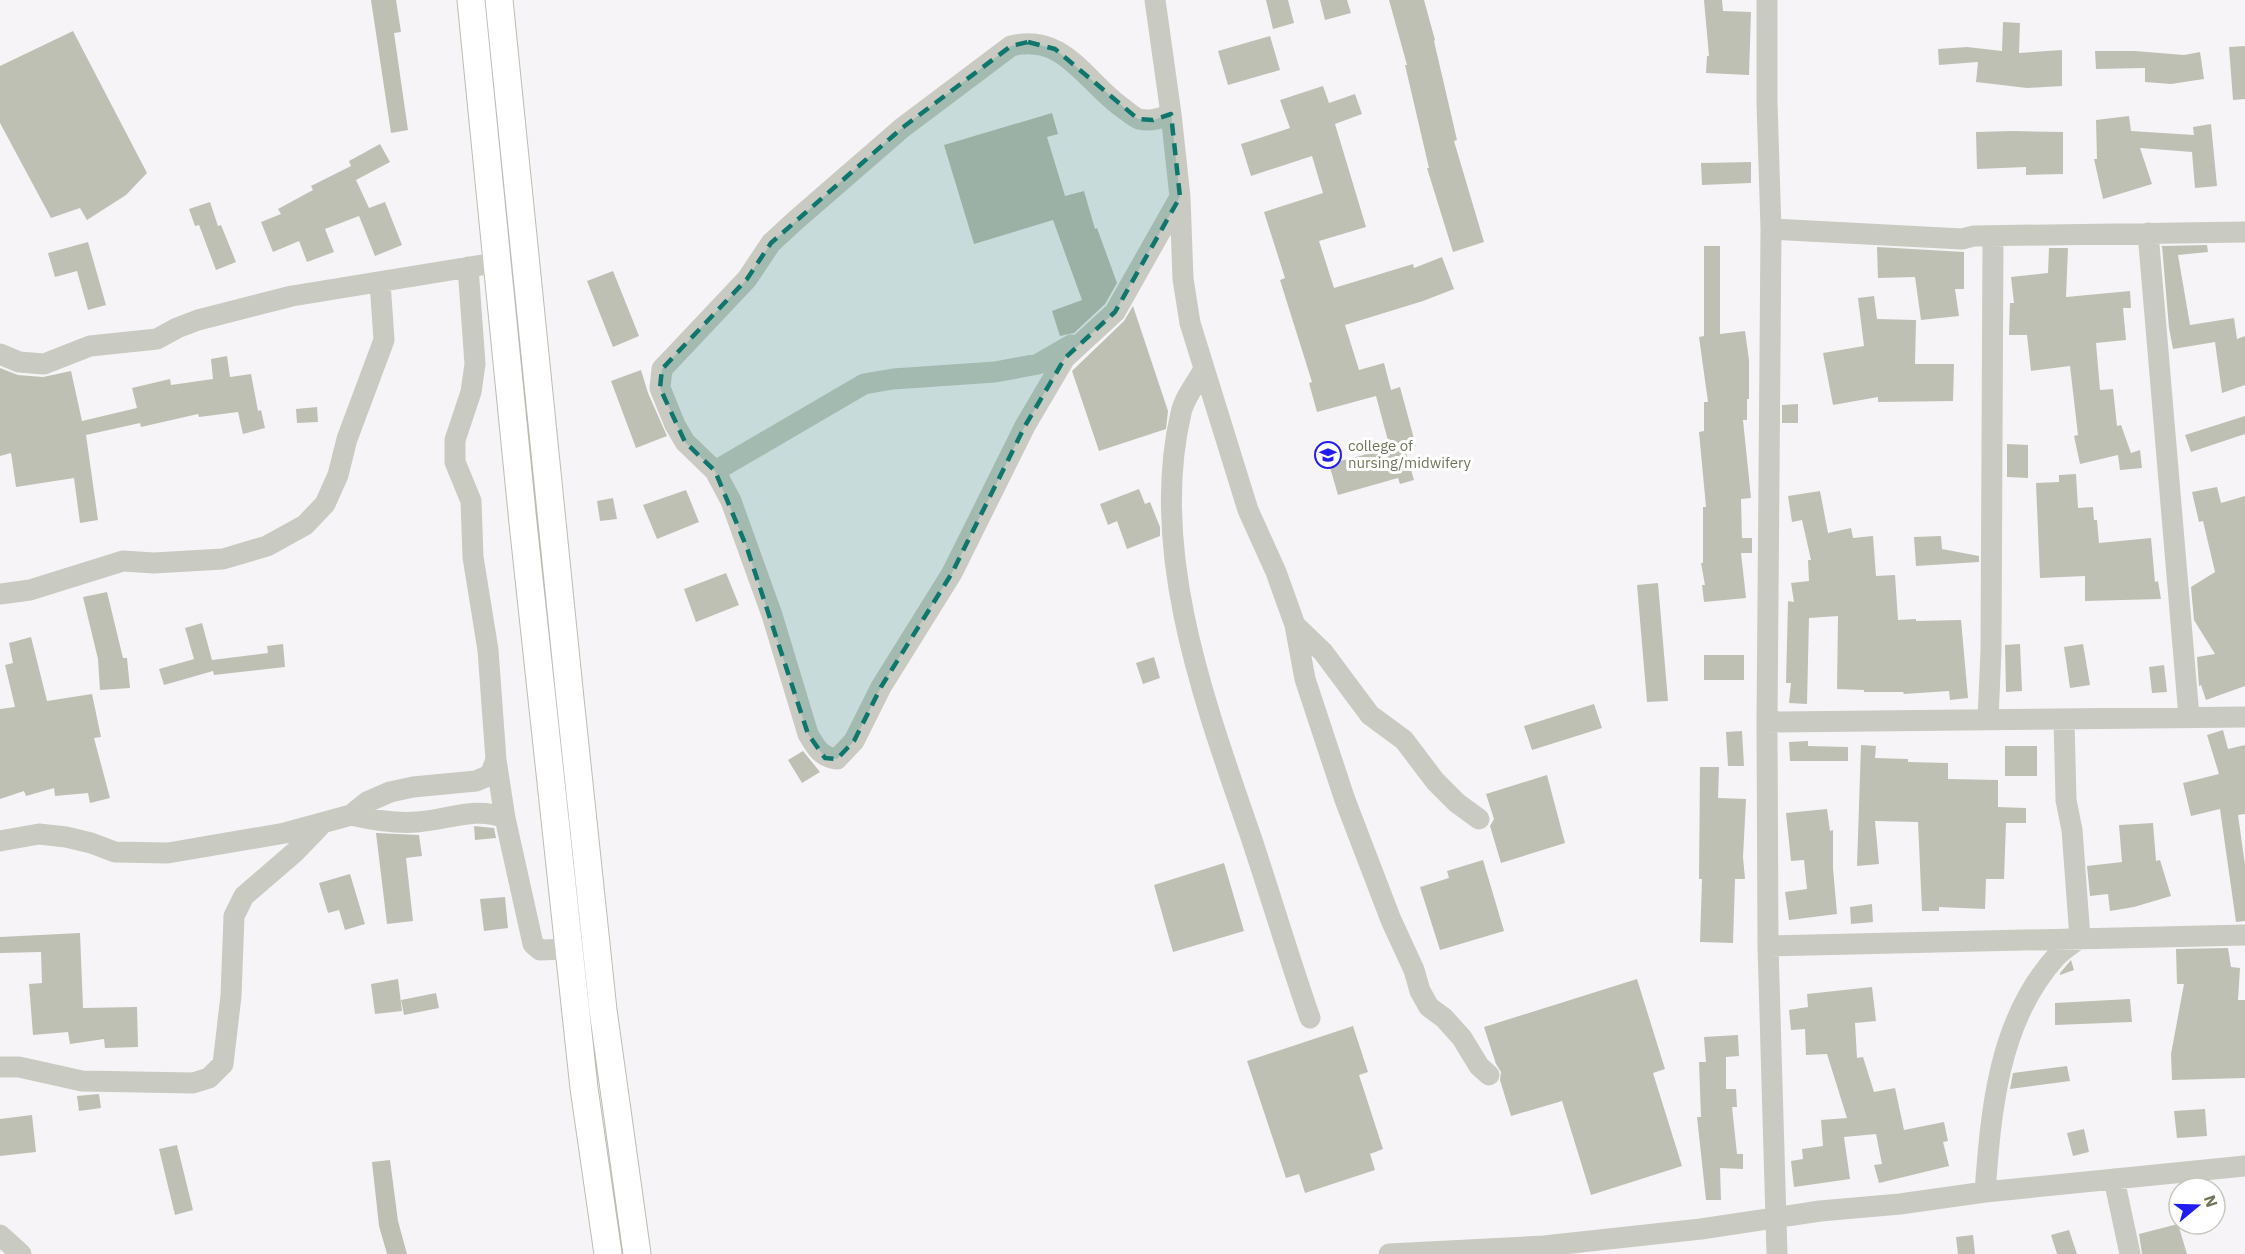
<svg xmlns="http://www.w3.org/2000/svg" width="2245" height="1254" font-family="'IBM Plex Sans',sans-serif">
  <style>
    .building { fill: #bec0b4 }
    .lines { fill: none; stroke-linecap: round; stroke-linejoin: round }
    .major-casing { stroke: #bbbdb3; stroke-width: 29 }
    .minor { stroke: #c9cbc2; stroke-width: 21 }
    .major { stroke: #fff; stroke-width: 27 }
    .marked { fill: #0f766e; fill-opacity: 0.2; stroke: #0f766e; stroke-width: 4.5; stroke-dasharray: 12 8; stroke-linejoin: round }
    .labels { text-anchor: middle; stroke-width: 6; stroke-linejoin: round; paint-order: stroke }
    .poi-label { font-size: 15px; fill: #6e7558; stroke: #fff; text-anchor: start }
  </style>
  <rect width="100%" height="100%" fill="#f7f4f7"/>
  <path class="building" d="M371 0H396L401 32 394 33 408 130 391 133Z
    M1266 0H1288L1294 23 1273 29Z
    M1320 0H1347L1351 13 1325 20Z
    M1389 0H1424L1435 40 1434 41 1457 140 1454 141 1484 242 1453 252 1427 168H1429L1405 65H1407Z
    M1704 0H1722L1723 11 1751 12 1749 75 1706 73 1707 56H1709Z
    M2003 22 2020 23 2019 53 2062 50V86L2027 88 1976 82 1978 62 1939 65 1938 49 1967 47 2002 51Z
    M73 31 147 173 126 195 87 220 80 208 51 218 0 123V66Z
    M1270 36 1280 70 1228 85 1218 51Z
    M2245 46V99L2233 100 2229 47Z
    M2095 51H2135L2184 55 2200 52 2204 79 2171 84 2145 82V68L2096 69Z
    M1323 86 1329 103 1355 94 1362 114 1335 124 1366 227 1319 241 1334 288 1413 264 1414 268 1442 257 1454 289 1423 301 1345 325 1359 370 1384 363 1391 390 1400 387 1416 446 1405 449 1414 480 1400 484 1398 478 1338 495 1329 464 1390 448 1376 396 1317 412 1309 383 1312 382 1280 280 1285 278 1264 212 1323 193 1312 156 1251 176 1241 144 1290 128 1280 100Z
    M1052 113 1058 134 1047 137 1065 196 1084 191 1095 229 1097 228 1117 283 1105 304 1074 333 1060 336 1052 311 1082 300 1053 220 974 244 944 145Z
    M2129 116 2131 131 2194 135 2193 127 2211 124 2217 186 2195 188 2192 152 2140 148 2152 184 2103 199 2094 159H2097L2096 120Z
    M2013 131 2063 132V174L2026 175V167L1977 169 1976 132Z
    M380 144 390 162 356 180 369 208 385 202 402 245 375 256 359 216 325 229 334 252 307 262 299 241 273 252 261 222 281 214 278 209 313 190 311 186 351 166 349 161Z
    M1751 162V183L1702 185 1701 163Z
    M210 202 218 226 221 225 236 262 216 270 199 225 195 226 189 209Z
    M88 242 106 305 88 310 77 271 55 277 48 253Z
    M2207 245 2208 252 2178 255 2190 325 2234 318 2237 339 2245 336V385L2222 393 2215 342 2173 349 2169 328 2162 246Z
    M1704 246H1720V334L1745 331 1749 360V399H1747V420H1743L1751 498 1741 499 1742 538H1752V553H1741L1746 598 1704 602 1702 585H1705L1701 563H1703V507H1706L1699 432 1704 431V402H1708L1699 337 1704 336Z
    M1877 247 1964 252V289H1955L1959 316 1921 320 1915 277 1878 278Z
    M2049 248H2068L2066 297 2130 291 2131 308H2123L2126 340 2096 343 2100 390 2113 389 2117 426 2121 425 2131 453 2140 450 2142 468 2120 470 2118 455 2080 464 2074 436 2078 435 2070 366 2031 371 2027 335H2009L2010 303H2014L2011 277 2048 273Z
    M613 271 639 336 613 347 587 281Z
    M1874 296 1877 319 1916 320 1915 364H1954L1953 401 1878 402V397L1833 405 1823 353 1864 346 1858 298Z
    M1133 306 1168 411 1166 429 1099 451 1072 371 1124 321Z
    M227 356 230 377 251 374 258 411 261 410 265 428 243 434 238 412 199 417 198 414 141 427 140 423 86 435 98 520 80 523 74 478 16 487 11 453 0 456V368L18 375 43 377 71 371 82 421 137 408 132 388 170 379 171 385 213 379 211 359Z
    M641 370 648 393 667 436 636 448 611 381Z
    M1798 404V423H1782V405Z
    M317 407 318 422 297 423 296 409Z
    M2245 416V434L2191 452 2185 435Z
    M2007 444 2028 445V478L2007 477Z
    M2076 474 2078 508 2093 507 2094 520H2097L2099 543 2151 538 2155 582 2158 581 2161 599 2085 601V576L2040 578 2036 483 2059 482V475Z
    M2217 487 2221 503 2245 496V686L2206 700 2201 685 2199 686 2197 657 2215 654 2194 620 2191 587 2215 572 2203 521 2199 522 2192 492Z
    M1139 489 1145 504 1150 502 1160 527V536L1127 549 1117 521 1108 525 1100 504Z
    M686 490 699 522 657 539 643 505Z
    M1820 491 1828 533 1851 528 1853 538 1873 536 1876 576 1895 575 1898 620 1916 619V621L1961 620 1968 698 1950 700 1949 691 1904 694 1903 692H1864V690L1837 689 1838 616 1809 618 1807 704 1789 703 1791 683H1786L1788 601 1794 602 1791 583 1809 581 1808 560H1811L1802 520 1792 522 1788 496Z
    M613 498 617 519 600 521 597 501Z
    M1941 536 1942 549 1979 556V562L1916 566 1914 537Z
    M726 573 739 605 696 622 684 589Z
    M1658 583 1668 701 1647 702 1637 585Z
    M107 592 123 658H127L130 688 100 690 98 659 83 597Z
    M202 623 212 660 268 653 267 646 283 644 285 667 214 675 213 671 164 685 159 669 194 659 185 628Z
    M31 637 47 701 92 694 101 737 94 738 110 798 90 803 88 793 55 796 54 788 26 796 24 791 0 799V709L15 707 5 665 13 663 9 643Z
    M2020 644 2022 691 2006 692 2005 645Z
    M2083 644 2090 685 2070 688 2064 647Z
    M1704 655H1744V680H1704Z
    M1154 657 1160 678 1143 684 1136 663Z
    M2164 665 2167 692 2152 693 2149 667Z
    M1594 704 1602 728 1532 750 1524 726Z
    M2223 730 2228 749 2245 745V814L2238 815 2245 865V921L2236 922 2220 809 2191 816 2183 783 2219 774 2207 735Z
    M1742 731 1744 766H1728L1726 732Z
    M1808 741V746L1848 747V761H1790L1789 742Z
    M1861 745 1876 746 1875 758 1908 759V762L1948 763V779L1998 780V807L2026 808V823H2006L2004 879H1986L1985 909 1939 907V911H1922L1918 822 1875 821 1879 864 1857 866Z
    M2005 746H2037V776H2005Z
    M803 751 820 772 802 783 788 760Z
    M1700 767H1719L1718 798 1746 799 1743 857 1745 879H1735L1733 943 1700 942 1702 879H1699Z
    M1547 775 1565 843 1501 863 1490 826 1494 819 1486 794Z
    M1827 809 1830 831 1833 830V868L1837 914 1789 920 1785 892 1807 889 1804 860 1791 861 1786 813Z
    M2153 823 2156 861 2160 860 2171 896 2134 907 2110 911 2108 894 2090 896 2087 866 2122 862 2119 825Z
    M474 826 494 828 496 838 475 840Z
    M376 833 419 835 422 856 406 858 413 921 387 924Z
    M1483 860 1504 931 1440 950 1420 887 1449 878 1447 871Z
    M1224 863 1244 931 1173 952 1154 885Z
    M350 874 365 924 345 930 339 910 328 913 319 883Z
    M505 897 508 928 484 931 480 899Z
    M1872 904 1873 922 1851 924 1850 907Z
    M80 933 83 1008 137 1007 138 1047 105 1048 104 1039 70 1044 68 1032 33 1035 29 984 42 983 41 952 0 953V937Z
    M2228 948 2231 967 2240 968 2238 1000H2245V1078L2172 1080 2171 1054 2184 984H2177L2176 949Z
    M2071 960 2074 970 2060 975V973Z
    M398 979 402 1011 375 1014 371 984Z
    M1637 979 1665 1069 1653 1073 1682 1166 1591 1195 1562 1101 1511 1116 1500 1080 1501 1072 1496 1064 1484 1027Z
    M1872 987 1876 1021 1855 1023 1857 1058 1863 1057 1874 1092 1895 1088 1904 1130 1944 1122 1948 1141 1943 1142 1949 1166 1879 1183 1874 1165 1882 1164 1876 1134 1844 1137 1850 1179 1794 1187 1791 1161 1803 1159 1802 1149 1823 1146 1821 1120 1847 1118 1827 1054 1806 1055 1805 1029 1791 1030 1789 1010 1808 1007 1807 994Z
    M436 993 439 1008 404 1015 401 1000Z
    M2130 999 2132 1022 2055 1025V1003Z
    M1353 1026 1368 1072 1359 1075 1383 1149 1370 1154 1375 1170 1305 1193 1299 1174 1286 1178 1247 1061Z
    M1738 1035 1739 1056 1726 1057V1089H1736L1737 1107H1732L1737 1154H1743V1169L1720 1168 1721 1200H1706L1697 1117H1701L1699 1062H1706L1704 1037Z
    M2067 1066 2070 1081 2010 1089 2013 1073Z
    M99 1094 101 1108 79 1111 77 1096Z
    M2205 1109 2207 1136 2177 1138 2174 1111Z
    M32 1115 36 1152 0 1156V1119Z
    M2084 1129 2089 1152 2073 1156 2067 1133Z
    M177 1145 193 1210 175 1215 159 1149Z
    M390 1160 398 1221 407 1254H387L379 1226 372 1162Z
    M2178 1224 2187 1254H2142L2139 1234Z
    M2069 1230 2077 1254H2057L2051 1235Z
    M1973 1235 1975 1254H1958L1956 1237Z"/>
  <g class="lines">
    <defs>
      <path id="major" d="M471 0 523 523 584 1088 608 1254
        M499 0 569 689 603 1010 637 1254"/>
    </defs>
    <use href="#major" class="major-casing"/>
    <path class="minor" d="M1155 0 1171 114 1180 197 1183 279 1190 323 1248 510 1276 572 1295 625 1305 679 1345 800 1391 920 1414 970 1420 991 1429 1007 1444 1018 1462 1038 1479 1066 1489 1075
      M1767 0V103L1771 229 1767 722 1768 946 1777 1254
      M1171 114C1161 118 1151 122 1139 119 1133 117 1126 110 1120 106 1084 79 1063 33 1011 46L902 128 796 220 771 243 747 279 662 369 660 388 675 425 685 442 715 471 731 501 772 615 808 734C816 748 821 757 837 759L854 741 881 687 952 573 1025 426 1065 358 1115 312 1180 197
      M1771 229 1962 239 1974 236 2245 232
      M2148 233 2189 717
      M468 267 475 364 471 392 455 440V462L471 501 473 557 488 650 496 760 505 818 533 944 540 950 570 949
      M0 354 19 362 44 364 90 346 157 339 177 328 198 320 292 296 482 265
      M1204 369C1197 382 1184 398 1181 413 1148 553 1206 706 1251 837 1271 897 1289 958 1310 1018
      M715 471 864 384 893 379 995 372 1038 364 1071 345
      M0 594 30 590 123 561 154 563 223 559 267 546 305 525 325 504 338 475 347 439 384 340 380 282
      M1295 625 1323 652 1370 715 1404 740 1435 781 1457 803 1479 819
      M1988 719 1991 651 1993 237
      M1767 722 2245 717
      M351 815C373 820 395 824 417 822 448 820 475 806 505 818
      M0 841 39 834 66 837 91 843 115 852 168 853 285 833 351 815 367 802 390 792 413 787 476 781 490 775 496 760
      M1768 946 2245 935
      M0 1067H19L82 1081 193 1083 209 1078 223 1064 231 996 234 916 244 896 295 852 323 823
      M2114 1179 2130 1254
      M1985 1192C1991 1111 1998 1022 2055 958 2062 950 2072 944 2080 938L2072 830 2066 800 2064 720
      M0 1235 21 1254
      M1389 1254 1544 1246 1701 1229 1820 1211 1900 1204 1985 1192 2245 1166"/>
    <use href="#major" class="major"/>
  </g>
  <path class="marked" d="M1028 42 1055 49 1138 119 1153 120 1171 114 1180 197 1115 312 1065 358 1025 426 952 573 881 687 854 741 837 759 825 758 808 734 747 548 715 471 685 442 660 388 662 369 747 279 771 243 902 128 1011 46Z"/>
  <defs>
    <symbol id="university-ring" viewBox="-11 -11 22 22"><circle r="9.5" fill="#fff" stroke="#211cef" stroke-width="1.5"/><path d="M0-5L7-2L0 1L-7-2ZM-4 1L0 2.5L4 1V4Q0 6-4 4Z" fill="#211cef"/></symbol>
  </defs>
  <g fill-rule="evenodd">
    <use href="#university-ring" x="1313" y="440" width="30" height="30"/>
  </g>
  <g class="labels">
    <g class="poi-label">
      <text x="1348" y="451">college of<tspan x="1348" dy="17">nursing/midwifery</tspan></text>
    </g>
  </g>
  <g transform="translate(2197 1206) rotate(71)"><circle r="28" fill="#ffffff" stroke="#c5c8bc" stroke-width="1.5"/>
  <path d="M0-4.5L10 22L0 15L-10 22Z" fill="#211cef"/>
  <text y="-9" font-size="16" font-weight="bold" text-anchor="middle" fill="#6e7558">N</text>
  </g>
</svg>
